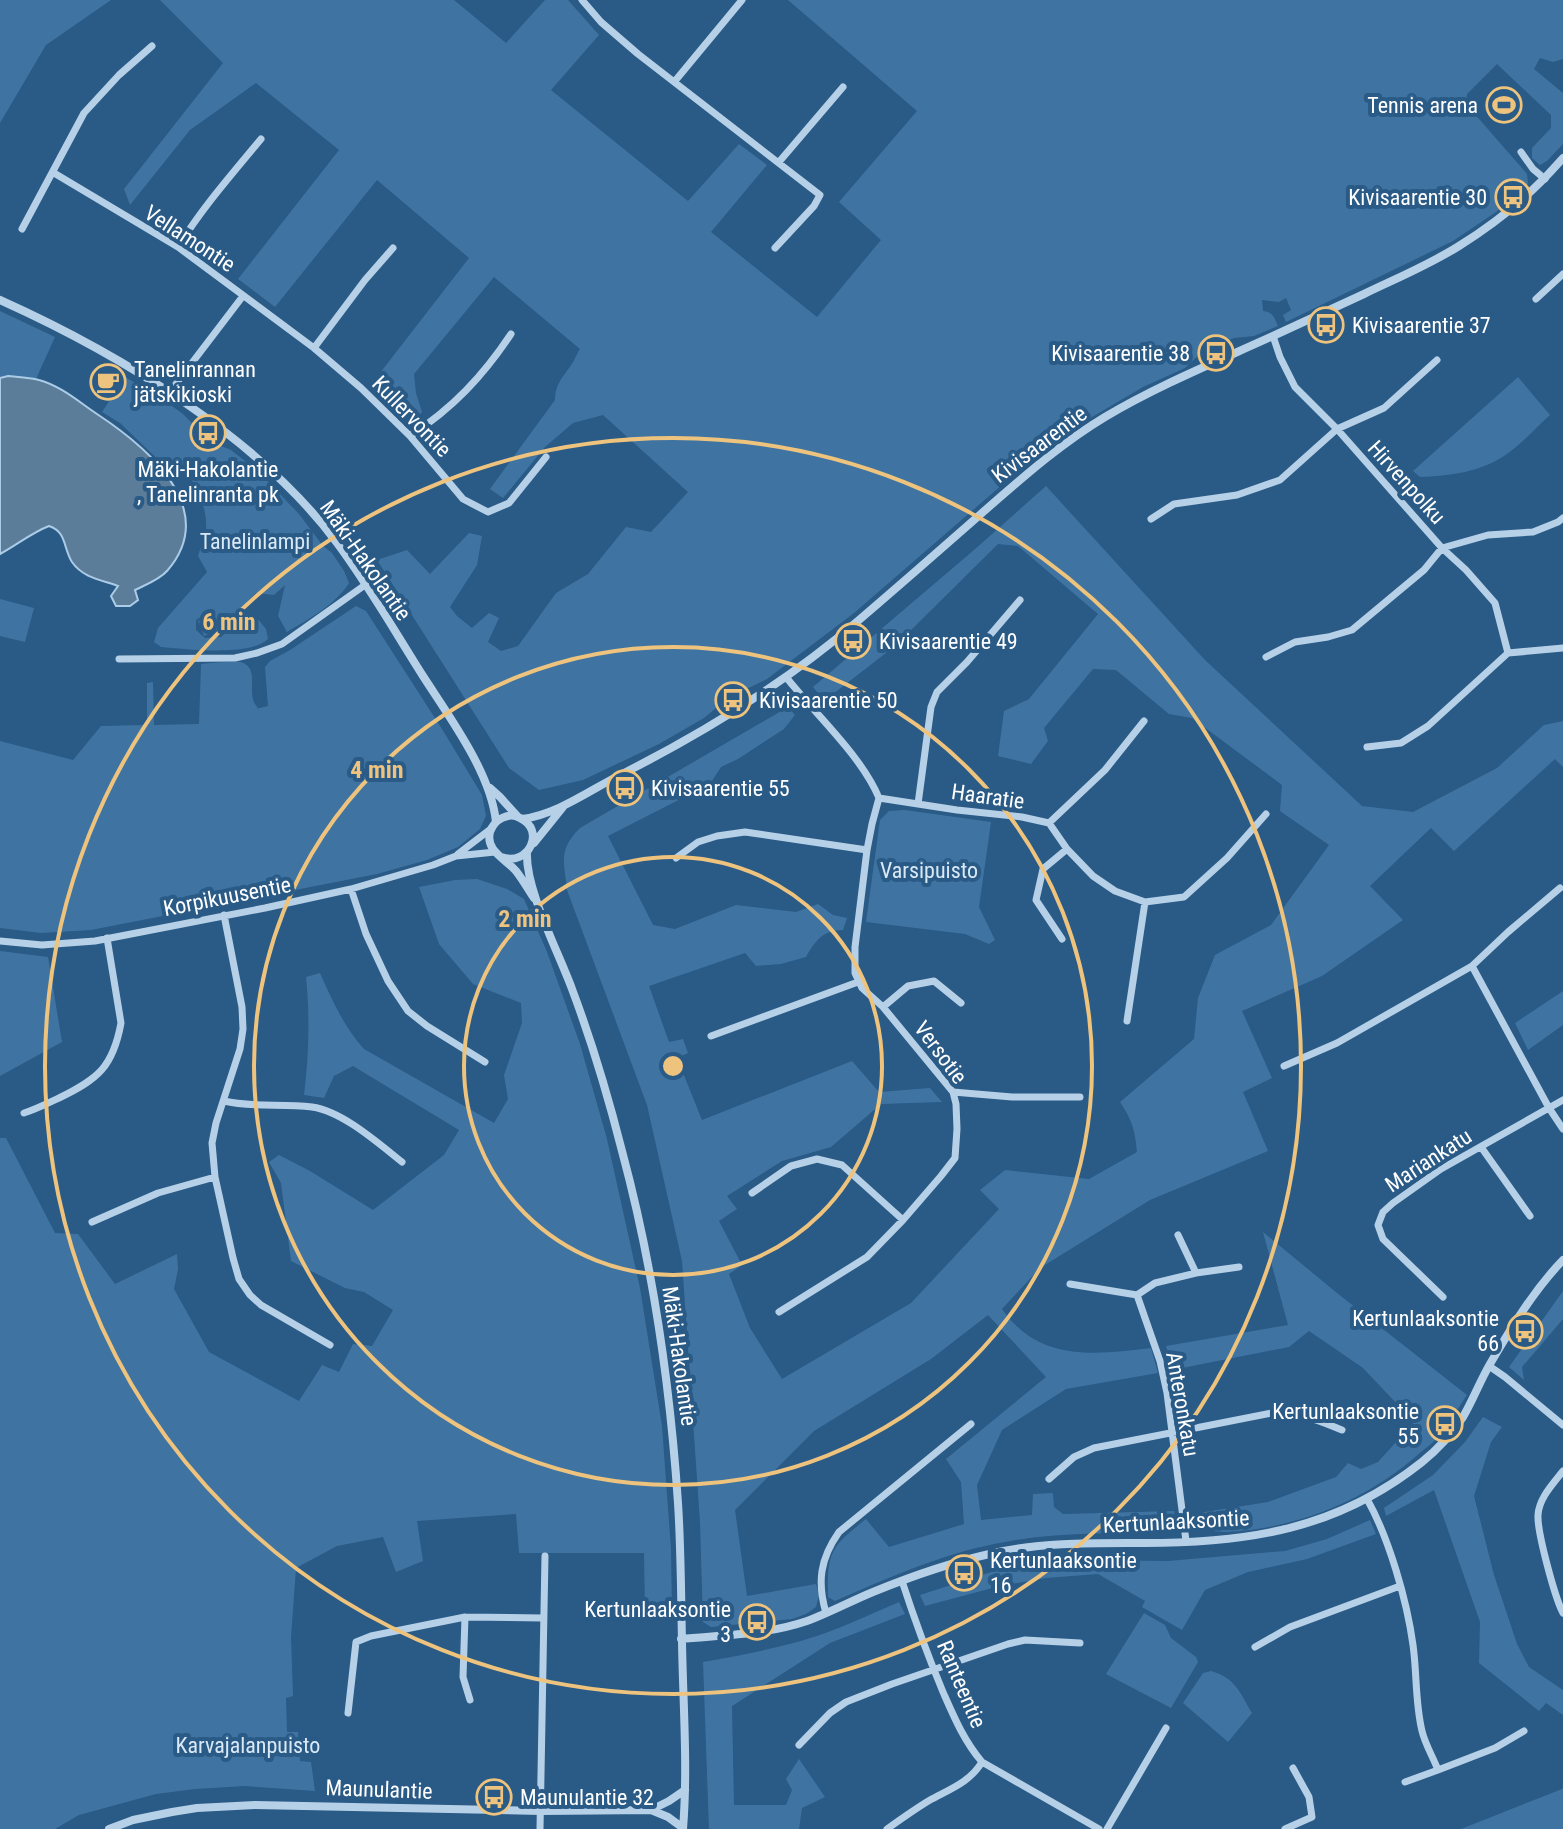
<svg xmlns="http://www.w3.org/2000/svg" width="1563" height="1829" font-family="'Roboto Condensed',sans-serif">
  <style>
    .green { fill: #3f74a2 }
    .water { fill: #5c7d9a; stroke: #abcce7; stroke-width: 2 }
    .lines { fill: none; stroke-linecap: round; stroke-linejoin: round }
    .minor { stroke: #b6d1e7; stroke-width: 7 }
    .tertiary { stroke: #b6d1e7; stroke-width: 8 }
    .ring { fill: none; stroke: #edc37e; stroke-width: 4 }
    .labels { text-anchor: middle; stroke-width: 8; stroke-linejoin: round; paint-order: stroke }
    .poi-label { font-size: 22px; fill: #fff; stroke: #2a5a86; text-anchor: start }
    .street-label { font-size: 22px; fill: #fff; stroke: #2a5a86 }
    .park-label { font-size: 22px; fill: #d9e9f6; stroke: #2a5a86 }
    .centre { fill: #edc37e; stroke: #2a5a86; stroke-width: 4 }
    .ring-label { font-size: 24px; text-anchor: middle; font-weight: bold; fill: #edc37e; stroke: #2a5a86; stroke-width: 8; stroke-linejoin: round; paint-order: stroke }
  </style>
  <rect width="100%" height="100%" fill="#2a5a86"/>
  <path class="green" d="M0 0H111L46 45 0 123Z
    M160 0H454L506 43 545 0H568L599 35 551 90 688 201 739 144 767 165 711 232 817 317 881 240 839 202 917 111 788 0H1563V59L1553 62 1540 58 1534 69 1563 93V144L1547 161 1540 165 1532 158V148L1551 128V115L1497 64 1467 94 1466 104 1527 174 1528 184 1496 212 1453 241 1286 322 1283 315 1291 310 1286 298 1279 302 1262 300 1263 311C1273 312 1274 317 1278 326L1254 336 1234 338 1203 351 1185 368 1143 387 1092 417 1003 484 854 613 767 679 728 698 704 718 659 744 583 780 539 790 509 768 377 560 407 550 430 574 469 533 482 536 477 565 450 607 457 616 472 628 489 613 499 618 488 642 501 651 518 646 556 593 588 574 626 527 651 532 688 492 603 415 573 423 545 447 503 498 490 489 555 400C555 386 561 379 569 368 574 362 576 355 580 349L494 277 414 374 416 393 422 412 411 426 373 382 469 258 377 180 275 307 238 279 339 150 256 83 190 130 130 205 124 189 223 63Z
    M0 311 55 337 36 379 8 376 0 378Z
    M125 377 161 398 183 414 209 441 231 450 258 471 299 514 323 546 332 553 344 571 349 583C335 605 309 619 287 632L278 616 285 585 274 595 256 593 223 627 204 636 198 621 210 611 196 620V630L205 638 221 637 240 620 257 618 266 629 268 639C250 657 186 649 161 647L154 642 158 628 207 572 198 556C200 548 205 539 206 531 208 506 195 484 182 464L170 471 120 423 102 412Z
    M1518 377 1550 415C1536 428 1522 443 1507 454 1482 472 1449 476 1420 477L1413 471Z
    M1046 486 1205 660 1362 806 1413 812 1497 768 1544 725 1563 721V767L1555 759 1454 851 1431 828 1370 886 1403 920 1322 976 1242 1011 1272 1078 1243 1092 1268 1151 1150 1200 1040 1268 1002 1309C1039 1362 1094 1355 1151 1348L1158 1373 1066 1389 1002 1430 977 1485 981 1520 1032 1515 1033 1494 1053 1493 1054 1507 1063 1514 1174 1511 1176 1525 1172 1533C1117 1534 1059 1531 1005 1542 946 1552 890 1577 835 1601L828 1597C827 1551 831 1547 866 1519L889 1547 964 1524 961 1482 946 1459 1046 1377 988 1315 931 1359 814 1431 735 1510 747 1596 816 1584 819 1595 816 1607 806 1614 792 1619 711 1627 703 1622 700 1522 682 1261 647 1105 567 890C564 861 558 850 580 828L788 707 795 715 784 729 738 759 721 767 710 784 608 836 653 925 675 929 736 905 796 912 818 904 833 915 847 918 843 930C823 930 815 941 806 957L781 964 756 966 745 953 649 986 669 1042 683 1039 688 1053 677 1058 702 1120 852 1061 879 1092 930 1088 942 1102 881 1104 831 1147 782 1161 727 1196 737 1209 719 1221 742 1265 729 1274 750 1328 782 1379 911 1303 999 1209 980 1190 1005 1170 1089 1179 1137 1152C1135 1130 1132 1120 1120 1102L1194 1039 1198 998 1215 955 1271 925 1329 845 1280 811 1282 785 1192 718 1169 714 1116 670 1093 669 1044 728 1048 741 1031 764 998 756 1004 711 1029 699 1098 614 1018 546 998 544 895 646 824 701 813 687 974 550Z
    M0 599 34 608 25 642 0 636Z
    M356 606 366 611 442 729 482 795 486 816 480 829 458 847 427 860 377 874 91 930 41 933 0 928V741L73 760 101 726 147 725V683L153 682 154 725 199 724 201 664C209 663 235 661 241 662 262 669 244 694 258 708L256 709 268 706 265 667 270 661 290 650Z
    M905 810 991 822 979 907 995 940 989 944 965 934 866 922 880 820 889 811Z
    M477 879 507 889 524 899 547 952 580 1044 607 1139 640 1288 662 1426 671 1549 672 1612 645 1611 644 1553H519L516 1514 417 1521 423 1561 396 1572 383 1537 337 1546 296 1568 291 1637 293 1696 286 1698 287 1732H298L300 1761 311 1762 315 1791 245 1786 195 1789 156 1794 79 1815 55 1829H0V1138H6L55 1233 78 1234 115 1284 177 1254 178 1269 174 1289 209 1352 299 1401 322 1365 339 1372 353 1344 372 1346 393 1310 364 1292 345 1288 291 1261 281 1183 269 1162 279 1155 310 1171 373 1210 444 1155 459 1130 353 1066 334 1076 324 1098 304 1095C309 1055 310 1017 306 977L320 973C332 1000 344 1027 364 1049L494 1123 508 1099 504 1075 522 1023 521 1003 473 984 439 944 419 887 455 880Z
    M0 951 48 957 62 1042 0 1076Z
    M1563 991V1025L1528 1050 1515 1023Z
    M1263 1232 1337 1293 1467 1395C1458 1408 1450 1423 1439 1436 1434 1442 1427 1447 1421 1452 1374 1494 1319 1519 1257 1529 1240 1531 1213 1536 1198 1525V1513L1268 1502 1336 1477 1348 1463 1361 1469 1378 1462 1414 1422 1363 1368 1309 1331 1289 1347 1172 1370 1166 1346 1288 1325Z
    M1563 1291V1319L1522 1367 1524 1380 1509 1367Z
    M1483 1417 1502 1427 1491 1442 1474 1496 1494 1575 1517 1644 1529 1667 1563 1690V1715L1546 1703 1539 1711 1479 1663 1480 1622 1434 1490 1386 1516 1384 1508 1433 1475 1465 1442Z
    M1370 1520 1376 1534 1307 1559 1248 1572 1205 1590 1182 1630 1142 1607 1145 1601 1098 1574 1046 1578 1000 1586 925 1606 920 1595 1004 1568 1078 1560 1168 1561 1285 1551 1327 1539Z
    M899 1602 905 1614 830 1643 732 1706 734 1805H786L792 1790 786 1779 799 1759 825 1797 802 1808 799 1829H709L703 1662C736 1656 769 1650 801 1641 835 1631 867 1616 899 1602Z
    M1144 1613 1165 1625 1171 1638 1196 1657 1198 1662 1171 1708 1106 1674Z
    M1211 1671C1236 1678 1240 1693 1252 1713L1228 1742 1183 1703 1203 1673Z
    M1563 1788V1829H1461L1562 1789Z"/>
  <path class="water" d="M8 376C18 377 29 377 39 380 61 386 79 402 97 414 147 447 221 509 167 571 159 580 145 585 135 590L138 600 130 606H116L111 596 118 586C102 580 83 578 72 562 63 548 67 532 49 526 31 533 17 545 0 554V378Z"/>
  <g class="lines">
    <path class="minor" d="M582 0 601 22 638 54 820 195 814 206 775 248
      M675 81 742 0
      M1521 152 1533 169 1545 179
      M779 162 843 87
      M54 173 178 247 314 348 361 388 410 436 463 499 488 512 509 503 546 457
      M22 229 84 113 119 75 152 46
      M178 247C202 208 232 174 261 139
      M1536 299 1563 274
      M1273 336 1280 357 1295 387 1337 429 1442 548 1466 570 1495 603 1508 653
      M314 348 365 280 393 248
      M169 393 243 296
      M410 436C453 408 483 376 511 334
      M1151 519 1174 504 1237 495 1280 480 1337 429 1384 408 1437 360
      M1508 653 1563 648
      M1266 657 1295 642 1328 637 1352 630 1424 570 1442 548 1488 535 1533 532 1558 522 1563 518
      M119 659 235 658 257 653 282 644 365 585
      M786 677C815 714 861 755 879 798
      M1367 747 1401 743 1428 726 1508 653
      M879 798 957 810 1022 817 1049 823 1067 849 1093 876 1115 891 1145 902 1184 897 1227 858 1266 814
      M918 804 931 707 937 692 967 662 1020 600
      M1049 823 1105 770 1144 721
      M458 854 492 828
      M676 858 698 842 717 836 745 832 867 850
      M1560 888 1508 932 1472 966 1549 1108 1563 1129
      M351 889 366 934 388 981 408 1011 427 1026 485 1062
      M224 915 242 1007 243 1029 240 1049 216 1123 212 1143 215 1177 233 1258 239 1279 250 1295 261 1305 330 1345
      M1062 939 1036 900 1043 869 1067 849
      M0 941 42 945 95 941 265 908 351 889 433 865 456 856 495 852
      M883 1007 908 986 934 981 961 1003
      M1127 1021 1145 902
      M711 1036 858 982
      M1284 1066 1337 1043 1472 966
      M953 1092 1012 1097H1080
      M224 1101C253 1108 282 1103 312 1107 342 1111 378 1143 402 1162
      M24 1113C37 1109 48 1103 59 1098 98 1079 113 1067 121 1023L107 938
      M1481 1147 1530 1216
      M752 1193 791 1166 817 1159 842 1165 903 1220
      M92 1222 158 1193 215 1177
      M1196 1273 1239 1267
      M1070 1284 1137 1295 1160 1361 1167 1393 1186 1541
      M1137 1295 1155 1283 1196 1273 1178 1235
      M1443 1297 1383 1239 1378 1225 1383 1212 1393 1203 1441 1169 1563 1100
      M779 1312 867 1257 903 1220 941 1176 955 1158 957 1129 956 1104 953 1092 883 1007 862 988 855 973V947L867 850 872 824 879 798
      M1489 1366 1505 1377 1563 1425
      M1563 1471C1553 1484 1539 1498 1538 1515 1537 1532 1555 1598 1563 1613
      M1049 1479 1074 1457 1094 1448 1272 1413C1300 1412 1317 1420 1342 1430
      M1367 1499C1389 1538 1407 1601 1413 1645 1417 1673 1415 1702 1422 1731 1425 1744 1433 1757 1438 1770L1495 1748 1524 1731
      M902 1581C914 1618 928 1656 943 1692 954 1717 964 1741 982 1762L1099 1829
      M826 1613C817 1582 820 1559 839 1532L971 1424
      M465 1617 463 1677 470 1700
      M1255 1647 1290 1627 1400 1586
      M348 1713 356 1642 371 1636 465 1617 543 1618
      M799 1745 830 1713 846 1702 892 1684 1008 1644 1025 1640 1080 1643
      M1405 1782 1438 1770
      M540 1829 545 1556
      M887 1829C901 1819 915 1809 930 1800 950 1789 970 1782 982 1762
      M1107 1829 1166 1728
      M1285 1829 1312 1817 1309 1797 1293 1768"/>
    <path class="tertiary" d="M0 300C118 353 260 438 337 543 369 586 395 632 423 676 450 718 491 773 496 822
      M490 788 500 797 518 817
      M522 819C559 814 591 789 624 773 707 731 788 681 859 620 900 585 941 549 982 513 1021 479 1060 444 1105 417 1159 385 1216 362 1273 336 1303 322 1334 308 1364 294 1395 279 1429 265 1459 246 1498 222 1533 193 1563 158
      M534 843 563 807
      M527 852C525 889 559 953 572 989 592 1042 608 1096 622 1151 653 1266 670 1384 678 1503 681 1549 681 1595 682 1642 683 1704 688 1767 683 1829
      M501 857C529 867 546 830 520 818 515 815 508 815 502 818 496 821 492 826 490 832 485 851 506 859 516 871 523 880 528 889 534 898
      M681 1639C724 1635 766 1635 807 1621 829 1613 851 1601 873 1592 912 1576 952 1562 994 1553 1043 1542 1093 1543 1144 1543 1249 1543 1338 1529 1422 1462 1438 1449 1452 1434 1463 1417 1473 1400 1480 1381 1490 1364 1511 1328 1534 1290 1563 1260
      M651 1810 669 1801 685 1790
      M109 1829 133 1820 172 1812 197 1808 255 1805 541 1811 651 1810 668 1817 683 1828"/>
  </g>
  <g class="ring">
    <circle cx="673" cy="1066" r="209"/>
    <circle cx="673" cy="1066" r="419"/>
    <circle cx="673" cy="1066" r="628"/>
  </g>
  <defs>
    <symbol id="stadium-ring" viewBox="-11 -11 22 22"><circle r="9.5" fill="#2a5a86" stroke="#edc37e" stroke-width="1.5"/><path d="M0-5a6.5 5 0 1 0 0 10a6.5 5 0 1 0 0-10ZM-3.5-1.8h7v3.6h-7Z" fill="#edc37e"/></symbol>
    <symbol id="bus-ring" viewBox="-11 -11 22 22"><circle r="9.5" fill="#2a5a86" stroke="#edc37e" stroke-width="1.5"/><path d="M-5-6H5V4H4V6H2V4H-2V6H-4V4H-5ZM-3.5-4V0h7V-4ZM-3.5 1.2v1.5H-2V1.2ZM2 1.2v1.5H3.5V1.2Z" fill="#edc37e"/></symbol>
    <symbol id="cafe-ring" viewBox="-11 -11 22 22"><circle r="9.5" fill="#2a5a86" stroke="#edc37e" stroke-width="1.5"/><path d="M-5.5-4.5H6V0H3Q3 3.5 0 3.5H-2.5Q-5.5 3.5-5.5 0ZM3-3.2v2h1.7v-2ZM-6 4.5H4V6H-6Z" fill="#edc37e"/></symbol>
  </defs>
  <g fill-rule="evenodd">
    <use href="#stadium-ring" x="1484" y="85" width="40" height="40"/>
    <use href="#bus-ring" x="1493" y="177" width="40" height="40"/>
    <use href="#bus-ring" x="1306" y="305" width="40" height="40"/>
    <use href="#bus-ring" x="1196" y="333" width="40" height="40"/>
    <use href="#cafe-ring" x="88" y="362" width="40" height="40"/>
    <use href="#bus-ring" x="188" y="413" width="40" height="40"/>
    <use href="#bus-ring" x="833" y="621" width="40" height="40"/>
    <use href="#bus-ring" x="713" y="680" width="40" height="40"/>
    <use href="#bus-ring" x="605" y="768" width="40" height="40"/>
    <use href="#bus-ring" x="1505" y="1311" width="40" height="40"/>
    <use href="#bus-ring" x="1425" y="1404" width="40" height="40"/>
    <use href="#bus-ring" x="944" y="1553" width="40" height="40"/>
    <use href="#bus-ring" x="737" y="1602" width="40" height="40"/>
    <use href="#bus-ring" x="474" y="1777" width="40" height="40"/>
  </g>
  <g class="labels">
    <g class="poi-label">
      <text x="1478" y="113" text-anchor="end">Tennis arena</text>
      <text x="1487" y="205" text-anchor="end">Kivisaarentie 30</text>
      <text x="1352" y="333">Kivisaarentie 37</text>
      <text x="1190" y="361" text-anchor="end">Kivisaarentie 38</text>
      <text x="134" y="377">Tanelinrannan<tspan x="134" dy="25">jätskikioski</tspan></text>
      <text x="208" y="477" text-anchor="middle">Mäki-Hakolantie<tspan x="208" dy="25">, Tanelinranta pk</tspan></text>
      <text x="879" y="649">Kivisaarentie 49</text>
      <text x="759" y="708">Kivisaarentie 50</text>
      <text x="651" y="796">Kivisaarentie 55</text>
      <text x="1499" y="1326" text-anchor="end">Kertunlaaksontie<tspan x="1499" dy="25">66</tspan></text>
      <text x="1419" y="1419" text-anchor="end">Kertunlaaksontie<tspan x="1419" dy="25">55</tspan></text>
      <text x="990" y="1568">Kertunlaaksontie<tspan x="990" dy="25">16</tspan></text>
      <text x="731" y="1617" text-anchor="end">Kertunlaaksontie<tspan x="731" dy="25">3</tspan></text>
      <text x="520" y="1805">Maunulantie 32</text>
    </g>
    <g class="street-label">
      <text transform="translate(190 238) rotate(33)" y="8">Vellamontie</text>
      <text transform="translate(412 416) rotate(46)" y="8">Kullervontie</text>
      <text transform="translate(1039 444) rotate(-37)" y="8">Kivisaarentie</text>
      <text transform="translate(1407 482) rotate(48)" y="8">Hirvenpolku</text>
      <text transform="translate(366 560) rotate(55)" y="8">Mäki-Hakolantie</text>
      <text transform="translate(988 796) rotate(8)" y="8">Haaratie</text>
      <text transform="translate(227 896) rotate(-11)" y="8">Korpikuusentie</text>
      <text transform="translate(941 1052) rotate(53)" y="8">Versotie</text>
      <text transform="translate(1428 1160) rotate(-33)" y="8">Mariankatu</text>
      <text transform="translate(680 1356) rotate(82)" y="8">Mäki-Hakolantie</text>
      <text transform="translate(1183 1404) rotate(80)" y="8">Anteronkatu</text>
      <text transform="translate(1176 1521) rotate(-3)" y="8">Kertunlaaksontie</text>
      <text transform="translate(962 1684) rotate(67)" y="8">Ranteentie</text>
      <text transform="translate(379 1789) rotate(2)" y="8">Maunulantie</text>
    </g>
    <g class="park-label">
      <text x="255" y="549">Tanelinlampi</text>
      <text x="929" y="878">Varsipuisto</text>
      <text x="248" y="1753">Karvajalanpuisto</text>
    </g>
  </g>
  <circle cx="673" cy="1066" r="12" class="centre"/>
  <g class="ring-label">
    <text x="229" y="630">6 min</text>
    <text x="377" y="778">4 min</text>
    <text x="525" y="927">2 min</text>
  </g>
</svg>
